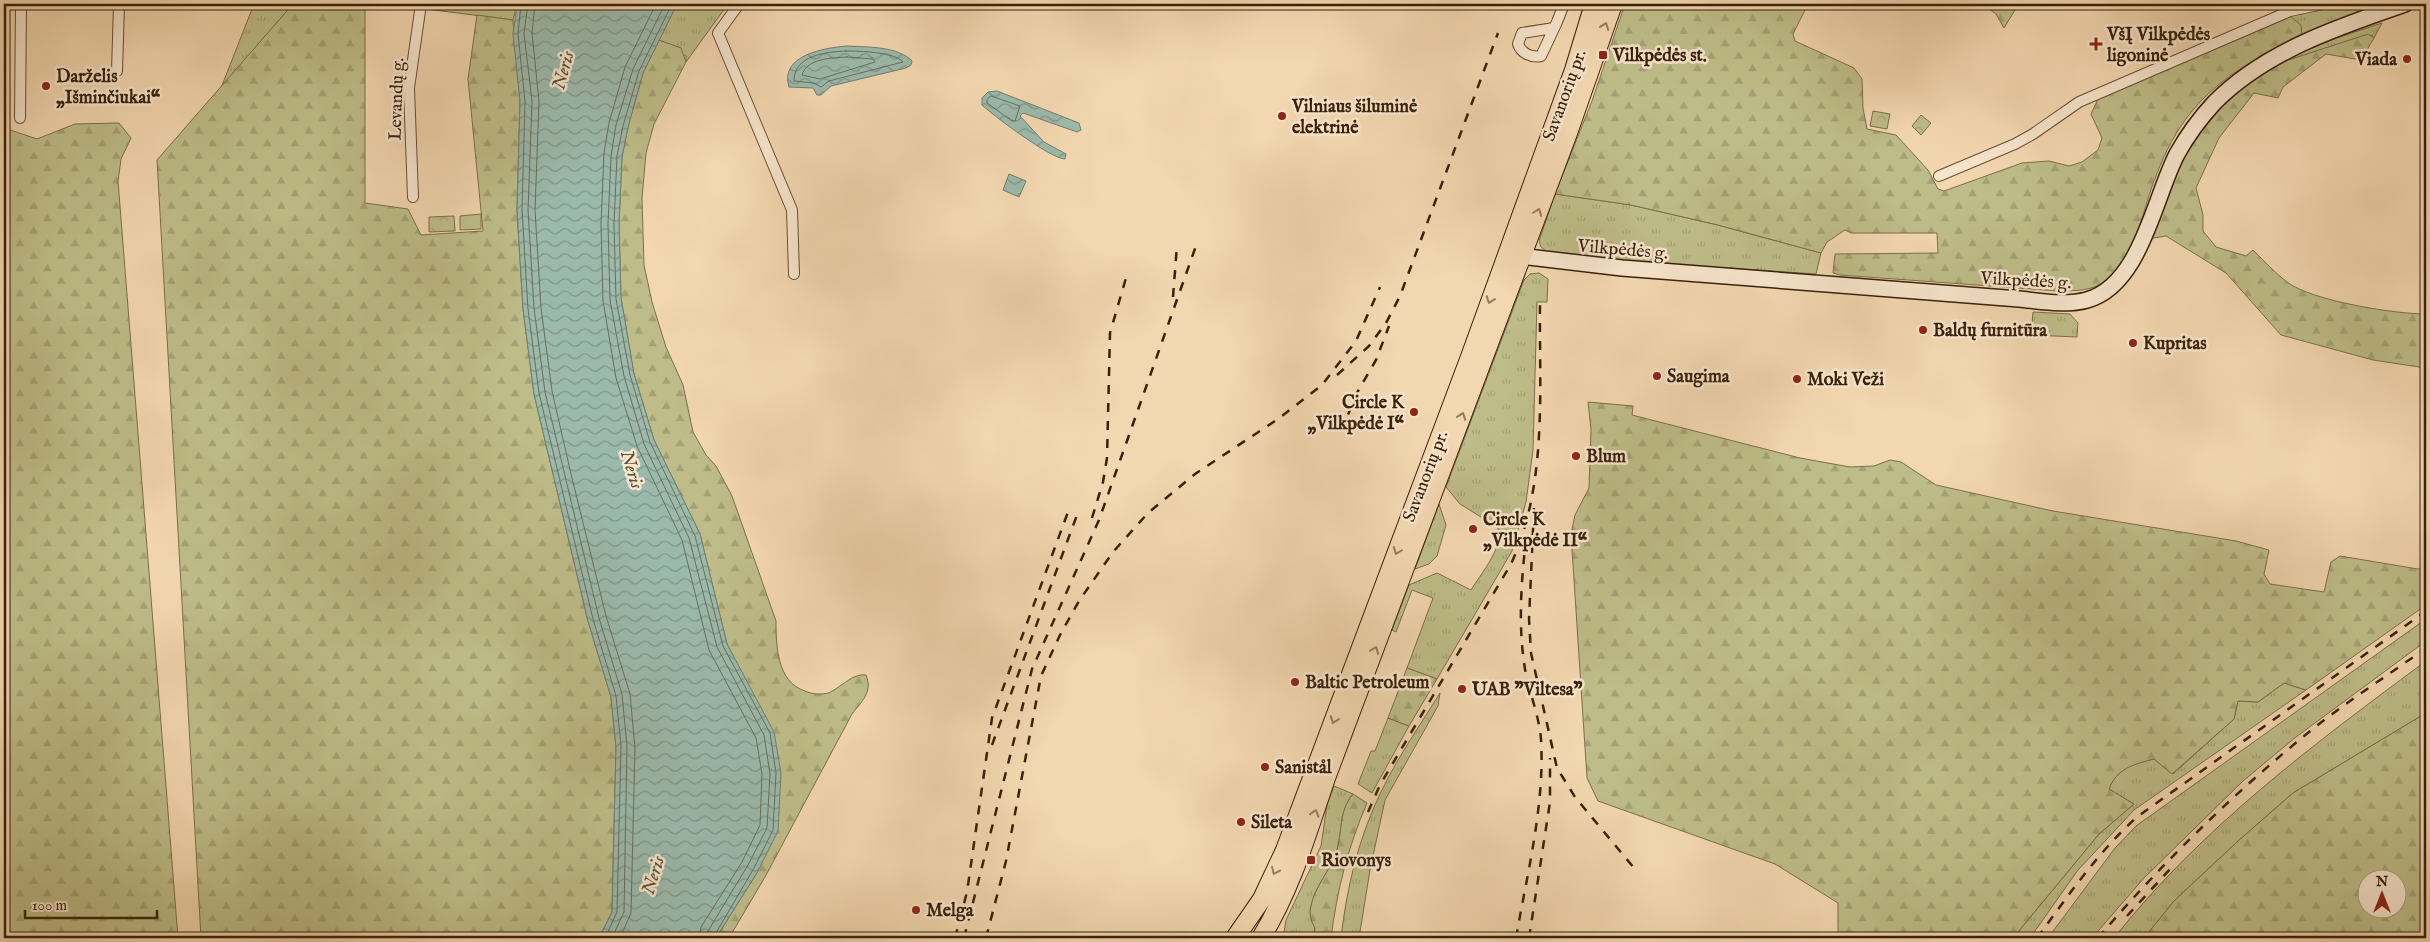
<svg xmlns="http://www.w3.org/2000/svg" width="2430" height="942" font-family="'IM FELL English',serif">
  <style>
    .grass { fill: url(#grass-tufts); stroke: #7b6f4a }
    .forest { fill: url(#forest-firs); stroke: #7b6f4a; fill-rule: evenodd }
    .park { fill: url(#park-crowns); stroke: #7b6f4a }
    .pitch { fill: #bebd89; stroke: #7b6f4a }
    .water { fill: url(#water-waves); stroke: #737d6b }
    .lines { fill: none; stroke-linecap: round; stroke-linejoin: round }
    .shore { stroke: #6a6e5b; stroke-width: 1 }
    .minor-casing { stroke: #674e34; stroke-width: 12 }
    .secondary-casing { stroke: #38210a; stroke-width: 18 }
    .trunk-casing { stroke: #38210a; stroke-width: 20 }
    .minor { stroke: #f7e5cc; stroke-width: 10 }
    .secondary { stroke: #f7e5cc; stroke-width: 15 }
    .trunk { stroke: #f3d7b0; stroke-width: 18 }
    .rail { stroke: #38210a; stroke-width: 2.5; stroke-dasharray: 9 9; stroke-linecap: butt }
    .oneway { stroke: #967c5d }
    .poi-dot { fill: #8f2418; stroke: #f7e5cc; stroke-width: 2 }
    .labels { text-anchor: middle; stroke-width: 5; stroke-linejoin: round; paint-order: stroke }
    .poi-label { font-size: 18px; font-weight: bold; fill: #38210a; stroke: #f7e5cc; text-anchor: start }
    .street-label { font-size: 18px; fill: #38210a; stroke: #f7e5cc }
    .water-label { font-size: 19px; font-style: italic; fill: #564f3b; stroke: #f7e5cc }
  </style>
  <defs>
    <pattern id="grass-tufts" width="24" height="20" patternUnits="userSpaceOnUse" patternTransform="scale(1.25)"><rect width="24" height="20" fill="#bebd89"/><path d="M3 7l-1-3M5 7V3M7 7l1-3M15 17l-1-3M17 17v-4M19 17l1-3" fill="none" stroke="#a4a275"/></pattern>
    <pattern id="forest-firs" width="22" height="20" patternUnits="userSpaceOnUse" patternTransform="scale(1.25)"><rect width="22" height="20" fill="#bebd89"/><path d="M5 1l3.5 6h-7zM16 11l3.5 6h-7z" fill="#a4a275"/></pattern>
    <pattern id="park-crowns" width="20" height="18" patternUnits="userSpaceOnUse" patternTransform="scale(1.25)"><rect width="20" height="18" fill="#bebd89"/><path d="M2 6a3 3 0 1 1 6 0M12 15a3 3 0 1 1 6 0" fill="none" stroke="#a4a275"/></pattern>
    <pattern id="water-waves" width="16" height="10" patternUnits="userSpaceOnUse" patternTransform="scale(1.25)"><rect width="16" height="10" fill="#9bbaac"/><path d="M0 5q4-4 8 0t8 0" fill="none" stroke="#7f978a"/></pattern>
  </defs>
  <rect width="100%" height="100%" fill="#f3d7b0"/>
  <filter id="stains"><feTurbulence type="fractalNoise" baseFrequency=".004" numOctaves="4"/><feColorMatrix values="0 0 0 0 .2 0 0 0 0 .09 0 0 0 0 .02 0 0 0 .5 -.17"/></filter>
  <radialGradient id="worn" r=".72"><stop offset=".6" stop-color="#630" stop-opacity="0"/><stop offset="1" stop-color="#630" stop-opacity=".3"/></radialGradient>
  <path class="grass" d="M254 4H293L221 88Z
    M386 4H517L513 20Z
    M677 4H728L686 62V56L659 40Z
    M2341 4H2388L2302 36 2290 16Z
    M2382 23 2374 38 2372 35 2273 65 2324 42Z
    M1555 194 1631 205 1718 225 1821 253 1816 274 1652 263 1550 254 1541 247 1539 241Z
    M1539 273 1548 279 1547 302H1537L1533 450 1526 502 1512 551 1437 679 1407 668 1433 598 1412 590 1396 632 1392 630 1409 585 1437 573 1471 590C1480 575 1507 543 1497 527L1460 504 1446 487 1524 280 1530 274Z
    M2033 312 2070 314 2078 323 2077 337 2031 335Z
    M1439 504 1446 525 1437 556 1429 564 1415 569Z
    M2426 619V641L2296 737 2243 781 2144 878 2092 938H2048L2115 848 2136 826Z
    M2426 661V713L2293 793 2237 842 2174 901 2144 938H2114C2201 828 2314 744 2426 661Z
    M2284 683 2306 690 2134 810 2078 870 2030 938H2013L2099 834 2134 804 2109 789C2117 768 2133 764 2154 759L2173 774 2234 719 2238 701 2258 702Z
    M1440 693 1438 706 1385 800 1370 870 1359 938H1341C1347 886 1359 836 1383 788 1399 755 1421 724 1440 693Z
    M1388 718 1409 726 1372 793 1358 784 1371 751H1375Z
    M1334 786 1353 794C1338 812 1343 832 1336 853 1330 871 1315 886 1311 906 1309 914 1311 921 1315 928L1314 938H1283L1286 920 1321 846 1327 805Z"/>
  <path class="forest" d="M293 4H365V203L408 209 421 235 483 231 468 79 477 15 513 20 520 101 517 210 523 309 534 394 588 621 611 697 616 747 612 912 599 938H201L157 160Z
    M1625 4H1808L1793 34 1795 41 1854 68 1862 79 1863 108 1867 129 1896 135 1928 170 1938 189 1944 191 2022 163 2049 161 2069 166 2082 162 2098 150 2102 138 2091 114 2098 99 2290 16 2301 25 2302 36C2263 54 2221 76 2193 110 2177 129 2165 152 2156 176 2142 209 2137 258 2106 281 2092 291 2075 291 2058 291L1840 275 1833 273 1835 254 1938 253 1937 233H1851L1845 230 1827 242 1821 253 1718 225 1631 205 1555 194 1592 101Z
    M1983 4H2016L2015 10 2004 28 1996 14Z
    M2368 34 2374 38 2361 60 2326 54 2283 87 2278 98 2254 93 2219 138 2196 188 2203 215V231L2216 247 2246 256 2253 250C2264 261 2275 273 2287 282 2312 301 2395 314 2426 314V368L2373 360 2281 335 2226 273 2166 236 2148 239 2182 162 2196 134 2212 116 2255 77 2273 65Z
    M659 40 681 48 686 62 654 124 646 153 642 198 644 265 652 302 666 347 683 385 693 432 706 455 716 466 732 496 776 621C776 646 777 682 805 691 811 694 821 695 828 693 841 688 852 673 866 675 873 692 862 701 852 714L765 877 729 938H716L758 871 743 675 727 644 700 534 654 440 634 374 621 298 619 224 622 157 628 127 643 73Z
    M119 123 131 138 121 159 118 181 178 938H4V128L37 139 75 124Z
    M1588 402 1633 406 1632 415 1800 458 1850 467 1874 466 1890 460 1901 462 1936 485 2053 511 2236 541 2269 550 2264 574 2270 584 2324 592 2331 562 2340 556 2418 569 2426 568V605L2306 690 2284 683 2258 702 2238 701 2234 719 2172 774 2154 759C2134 764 2116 769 2109 789L2134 804 2099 834 2013 938H1838V903L1775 864 1598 801 1587 778 1571 534 1575 515 1589 488 1591 429Z
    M1407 668 1437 679 1409 726 1388 718Z
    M2426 713V938H2144L2174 901 2237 842 2293 793ZM2368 880H2398V910H2368Z
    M1353 794 1367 803C1348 847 1337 890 1331 938H1314L1315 928C1311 921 1309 914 1311 906 1315 886 1330 871 1336 853 1343 832 1338 812 1353 794Z"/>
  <path class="park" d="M1873 111 1890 114 1887 129 1870 126Z
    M1921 115 1931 123 1921 135 1912 126Z
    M454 216 455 231 429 232V217Z"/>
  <path class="pitch" d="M481 214V229L460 230V216Z"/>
  <path class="water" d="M517 4H677L643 73 628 127 622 157 619 224 621 298 634 374 654 440 700 534 727 644 774 732 781 773 778 831 758 871 716 938H599L612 912 616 747 611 697 588 621 534 394 523 309 517 210 520 101 513 34Z
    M846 46C866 47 898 46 912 61L911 65 906 68 831 86 821 95H817L813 88 789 87C779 55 825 48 846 46Z
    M997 91 1079 123 1081 130 1077 132 1023 113 1020 116 1044 142 1066 154 1065 159C1051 159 994 116 982 105V98L988 92Z
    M1009 174 1026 181 1019 197 1003 190Z"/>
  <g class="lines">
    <path class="shore" d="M521 4 518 34 525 101 522 210 528 309 539 393 593 619 616 696 621 746 617 912 605 938
      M528 4 524 33 532 101 528 210 534 308 545 392 599 618 622 694 627 746 624 912 612 938
      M535 4 532 33 539 101 535 210 541 308 552 391 571 474 606 616 630 694 635 748 631 913 620 938
      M656 4 625 67 609 123 604 153 601 224 603 301 616 378 637 446 682 540 709 650 756 738 762 774 760 825 742 862 701 927 699 938
      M665 4 633 69 616 125 611 156 608 224 610 300 624 376 644 444 689 538 717 647 764 735 770 774 767 828 748 865 708 931 706 938
      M672 4 639 71 623 126 617 156 614 224 616 299 630 375 650 442 695 536 723 646 770 733 776 773 773 830 754 868 713 938
      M846 51C860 51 895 52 903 62L829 81 821 87 814 83 794 81C794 55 826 52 846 51Z
      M847 57 873 59 875 62 820 79 802 75C807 58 832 58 847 57Z
      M991 96 1020 106 1015 121H1012L987 103V100Z"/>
    <defs>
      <path id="minor" d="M739 4 718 33 792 210 794 274
        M1554 28 1522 33 1518 44C1521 53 1531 58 1541 56L1557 22 1564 4
        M117 71 119 4
        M20 118 21 4
        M1939 176 2015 144 2033 134 2079 102 2290 11 2323 4
        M413 197 409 88 421 4"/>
      <path id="secondary" d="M1511 255 1622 268 2019 299C2040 301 2065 306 2087 300 2141 285 2154 198 2177 154 2187 136 2201 117 2215 102 2266 51 2338 27 2405 4"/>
      <path id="trunk" d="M1235 938 1262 899 1285 850 1470 357 1574 70 1594 4
        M1261 938C1292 887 1307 834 1326 778L1568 133 1613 4"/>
    </defs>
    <use href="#minor" class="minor-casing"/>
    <use href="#secondary" class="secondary-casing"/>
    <use href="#trunk" class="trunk-casing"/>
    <use href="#minor" class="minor"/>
    <use href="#secondary" class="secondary"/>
    <use href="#trunk" class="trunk"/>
    <path class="rail" d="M1173 297 1177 245
      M1337 375 1369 346 1386 323 1400 296 1498 33
      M1341 431 1358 391 1376 360 1389 326
      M1534 508 1529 619 1531 653 1557 768 1575 797 1634 868
      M1092 518 1103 482 1107 458 1110 333 1128 271
      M992 745 1077 515
      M1368 812 1380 785 1511 564C1548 484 1539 389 1540 303
      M2127 916 2171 868
      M955 938 967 892 992 718 1068 512
      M964 938 1032 669 1099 520 1197 243
      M986 938 1006 861 1041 676 1060 635 1079 601 1113 552 1148 513 1195 474 1278 419 1322 385 1356 341 1380 287
      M1516 938C1527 874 1545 805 1541 739 1539 715 1529 692 1525 669 1518 627 1521 582 1526 540
      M1529 938 1550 802V758
      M2037 938C2068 896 2098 852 2137 817L2426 611
      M2098 938C2162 863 2233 794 2309 732 2346 702 2387 676 2426 648"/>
  </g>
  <defs><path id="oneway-chevron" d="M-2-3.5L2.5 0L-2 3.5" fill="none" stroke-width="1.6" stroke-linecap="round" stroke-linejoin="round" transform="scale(1.25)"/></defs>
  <g class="oneway">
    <use href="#oneway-chevron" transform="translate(1605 26) rotate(-70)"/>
    <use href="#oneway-chevron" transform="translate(1538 212) rotate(-69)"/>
    <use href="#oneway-chevron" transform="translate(1490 300) rotate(110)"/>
    <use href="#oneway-chevron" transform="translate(1462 416) rotate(-70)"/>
    <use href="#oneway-chevron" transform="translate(1397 551) rotate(111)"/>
    <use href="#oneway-chevron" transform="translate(1375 650) rotate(-69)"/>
    <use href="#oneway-chevron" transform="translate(1334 720) rotate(110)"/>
    <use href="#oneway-chevron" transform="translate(1315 813) rotate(-73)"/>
    <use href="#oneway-chevron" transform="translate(1275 871) rotate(115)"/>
  </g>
  <g class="poi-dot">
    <path d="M2093.5 36.5h5v5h5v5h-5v5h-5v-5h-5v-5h5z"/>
    <rect x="1598" y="50" width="10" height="10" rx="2.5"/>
    <circle cx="2407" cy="59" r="5"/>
    <circle cx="46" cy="86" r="5"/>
    <circle cx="1282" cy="116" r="5"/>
    <circle cx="1923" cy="330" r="5"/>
    <circle cx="2133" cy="343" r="5"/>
    <circle cx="1657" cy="376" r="5"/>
    <circle cx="1797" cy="379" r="5"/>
    <circle cx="1414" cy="412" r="5"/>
    <circle cx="1576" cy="456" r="5"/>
    <circle cx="1473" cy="529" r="5"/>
    <circle cx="1295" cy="682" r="5"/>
    <circle cx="1462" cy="689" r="5"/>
    <circle cx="1265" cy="767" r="5"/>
    <circle cx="1241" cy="822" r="5"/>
    <rect x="1306" y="855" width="10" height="10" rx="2.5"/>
    <circle cx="916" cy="910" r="5"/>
  </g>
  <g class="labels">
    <g class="poi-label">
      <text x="2107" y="40">VšĮ Vilkpėdės<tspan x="2107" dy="21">ligoninė</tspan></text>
      <text x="1613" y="61">Vilkpėdės st.</text>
      <text x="2397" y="65" text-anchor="end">Viada</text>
      <text x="56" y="82">Darželis<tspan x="56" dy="21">„Išminčiukai“</tspan></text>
      <text x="1292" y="112">Vilniaus šiluminė<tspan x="1292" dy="21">elektrinė</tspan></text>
      <text x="1933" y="336">Baldų furnitūra</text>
      <text x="2143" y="349">Kupritas</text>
      <text x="1667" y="382">Saugima</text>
      <text x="1807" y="385">Moki Veži</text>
      <text x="1404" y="408" text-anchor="end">Circle K<tspan x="1404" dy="21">„Vilkpėdė I“</tspan></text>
      <text x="1586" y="462">Blum</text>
      <text x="1483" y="525">Circle K<tspan x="1483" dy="21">„Vilkpėdė II“</tspan></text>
      <text x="1305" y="688">Baltic Petroleum</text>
      <text x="1472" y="695">UAB "Viltesa"</text>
      <text x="1275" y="773">Sanistål</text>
      <text x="1251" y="828">Sileta</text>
      <text x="1321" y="866">Riovonys</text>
      <text x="926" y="916">Melga</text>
    </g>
    <g class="street-label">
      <text transform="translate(1564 95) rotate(-70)" y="6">Savanorių pr.</text>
      <text transform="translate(396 99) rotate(-88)" y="6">Levandų g.</text>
      <text transform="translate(1623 249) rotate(5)" y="6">Vilkpėdės g.</text>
      <text transform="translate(2026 280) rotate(3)" y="6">Vilkpėdės g.</text>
      <text transform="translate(1425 476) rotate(-69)" y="6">Savanorių pr.</text>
    </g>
    <g class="water-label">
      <text transform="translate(562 70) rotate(-75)" y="7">Neris</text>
      <text transform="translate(633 469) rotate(73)" y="7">Neris</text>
      <text transform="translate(652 875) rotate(-73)" y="7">Neris</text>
    </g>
  </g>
  <rect width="2430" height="942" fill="none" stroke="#f3d7b0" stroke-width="20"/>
  <rect x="5" y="5" width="2420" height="932" fill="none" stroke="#38210a" stroke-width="2.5"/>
  <rect x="10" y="10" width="2410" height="922" fill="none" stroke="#38210a"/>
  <g transform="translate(2382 894)"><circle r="24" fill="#f7e5cc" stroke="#ab977e"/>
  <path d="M0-4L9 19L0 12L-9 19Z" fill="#8f2418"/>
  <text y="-8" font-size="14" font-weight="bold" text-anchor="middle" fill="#38210a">N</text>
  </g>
  <path d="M25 910v8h132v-8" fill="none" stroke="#38210a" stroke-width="2.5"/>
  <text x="32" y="910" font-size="15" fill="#38210a" stroke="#f7e5cc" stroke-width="4" paint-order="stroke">100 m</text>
  <rect width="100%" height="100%" filter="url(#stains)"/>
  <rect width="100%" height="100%" fill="url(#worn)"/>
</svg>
